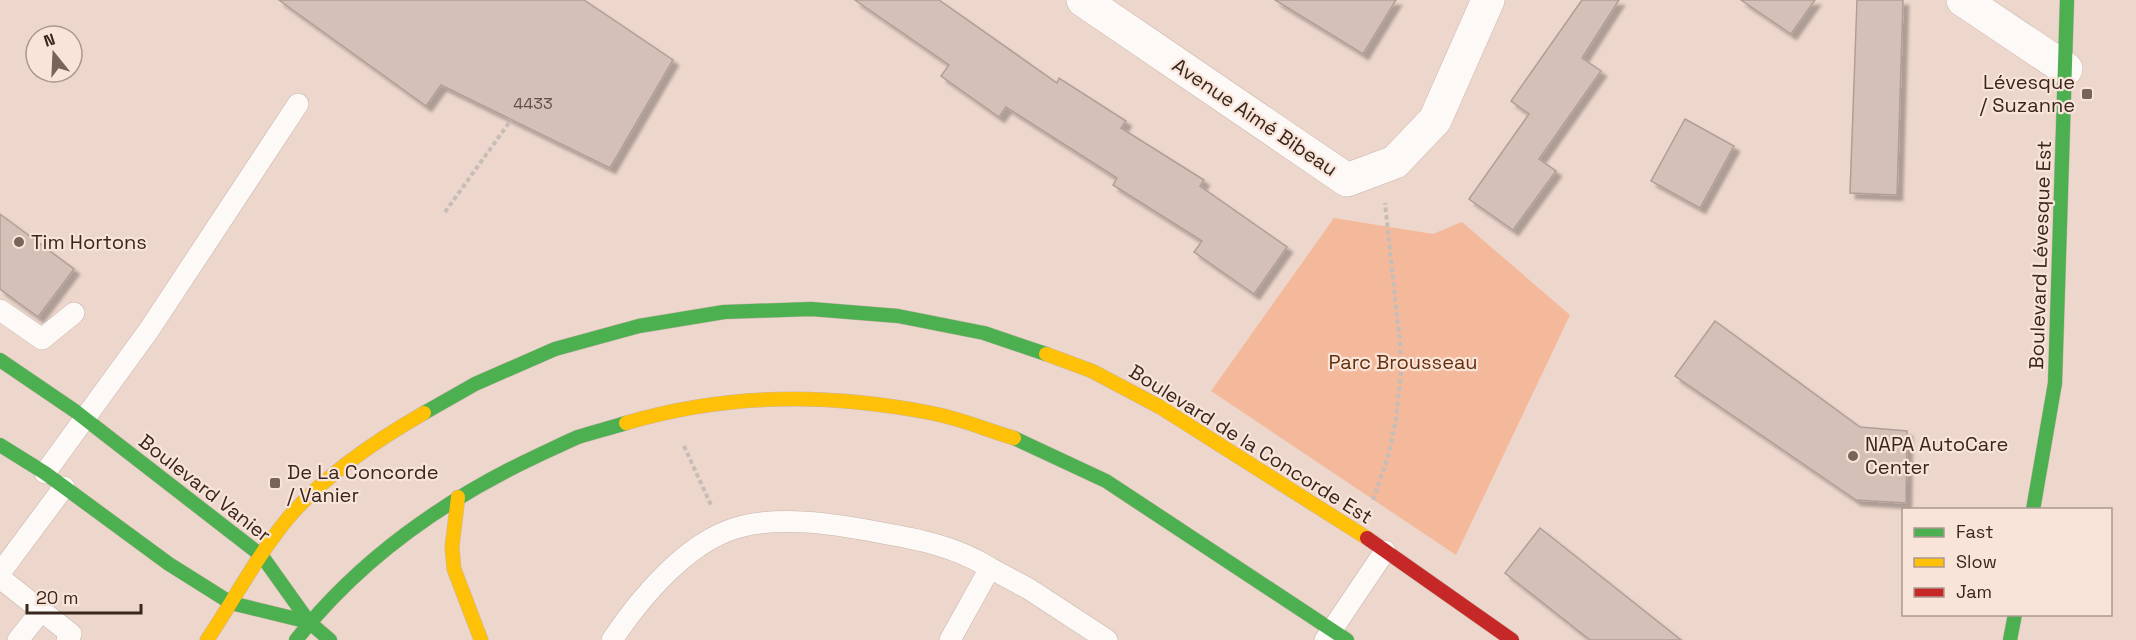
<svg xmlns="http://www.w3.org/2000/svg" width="2136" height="640" font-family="'Space Grotesk',sans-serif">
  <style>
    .green { fill: #f3b99a }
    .building { fill: #d5c0b8; stroke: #b29e98; stroke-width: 1.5; filter: url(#shadow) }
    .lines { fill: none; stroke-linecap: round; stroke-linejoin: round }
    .lane-casing { stroke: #c8b5ab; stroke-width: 22 }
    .street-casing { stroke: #c8b5ab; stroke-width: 34 }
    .fast-casing { stroke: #c8b5ab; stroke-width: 15 }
    .slow-casing { stroke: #c8b5ab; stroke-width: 15 }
    .jam-casing { stroke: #c8b5ab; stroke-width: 15 }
    .path { stroke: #c6bdb9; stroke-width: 4; stroke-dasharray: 4.5 3; stroke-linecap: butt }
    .lane { stroke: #fcf9f7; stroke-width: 21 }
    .street { stroke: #fcf9f7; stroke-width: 33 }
    .fast { stroke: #4caf50; stroke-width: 14 }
    .slow { stroke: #ffc107; stroke-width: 14 }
    .jam { stroke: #c62828; stroke-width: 14 }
    .poi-dot { fill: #786459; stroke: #f9e4da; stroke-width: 2 }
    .labels { text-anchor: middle; stroke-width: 4.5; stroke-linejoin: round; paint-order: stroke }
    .number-label { font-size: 16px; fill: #624e45 }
    .poi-label { font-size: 20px; fill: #39261c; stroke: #f9e4da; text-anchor: start }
    .street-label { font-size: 20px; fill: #39261c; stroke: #f9e4da }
    .park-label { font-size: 20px; fill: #662e09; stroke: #f9e4da }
  </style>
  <defs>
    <filter id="shadow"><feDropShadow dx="5.5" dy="5.5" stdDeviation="1.5" flood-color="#0004"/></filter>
  </defs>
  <rect width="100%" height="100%" fill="#edd6cb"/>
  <path class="green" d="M1334 218 1433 234 1462 222 1570 315 1456 555 1211 391Z"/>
  <path class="building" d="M279 0H584L673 60 610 168 441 85 426 106Z
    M855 0H939L1057 83 1059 78 1126 121 1121 128 1204 180 1200 186 1287 247 1254 294 1194 252 1202 241 1113 185 1117 178 1006 107 999 117 941 76 949 65Z
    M1275 0H1396L1363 54Z
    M1582 0H1619L1582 58 1601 71 1539 159 1556 171 1513 230 1469 199 1529 114 1511 101Z
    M1741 0H1815L1791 34Z
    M1857 0H1903L1897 195 1850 193Z
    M1685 119 1734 146 1700 208 1651 181Z
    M0 214 74 269 38 317 0 289Z
    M1715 321 1860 427 1907 431 1906 503 1856 500 1675 376Z
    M1540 528 1681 640H1590L1505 573Z"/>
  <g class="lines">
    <defs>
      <path id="lane" d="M0 310 42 339 74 313
        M45 473 149 330 298 104
        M0 573 64 487
        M0 578 71 634 67 640
        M18 640 41 611
        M612 640C640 598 686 543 736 528 778 515 835 524 877 532 917 539 955 546 990 568
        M950 640 990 568 1029 589 1107 640
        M1325 640 1385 551"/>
      <path id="street" d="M1083 0 1347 180 1395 162 1435 120 1488 0
        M1963 0 2066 69"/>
      <path id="fast" d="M0 360 75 411 262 556 309 622
        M424 413 475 384 555 349 639 326 724 312 811 309 898 316 984 333 1046 354
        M1014 438 1106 481 1347 640
        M0 445 45 473 169 564 231 603 309 622
        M2033 510 2055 383 2067 0
        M309 622 330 640
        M296 640C359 560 445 499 537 456 550 450 564 443 578 437 594 432 610 428 626 423
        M2010 640 2015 614"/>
      <path id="slow" d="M1046 354 1092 371 1160 407 1367 538
        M626 423C728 393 827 393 931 413 959 418 987 430 1014 438
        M458 497 452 547 454 569 481 640
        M207 640C234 600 258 554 289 517 326 474 375 441 424 413"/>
      <path id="jam" d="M1367 538 1512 640"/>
    </defs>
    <use href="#lane" class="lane-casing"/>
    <use href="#street" class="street-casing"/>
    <use href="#fast" class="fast-casing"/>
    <use href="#slow" class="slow-casing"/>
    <use href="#jam" class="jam-casing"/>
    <path class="path" d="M445 212 511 120
      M684 446 711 505
      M1373 500 1389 453 1396 418 1402 363 1385 203"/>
    <use href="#lane" class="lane"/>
    <use href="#street" class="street"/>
    <use href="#fast" class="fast"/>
    <use href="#slow" class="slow"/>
    <use href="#jam" class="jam"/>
  </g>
  <g class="poi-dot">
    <rect x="2081" y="88" width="12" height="12" rx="3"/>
    <circle cx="19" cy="242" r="6"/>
    <circle cx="1853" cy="456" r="6"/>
    <rect x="269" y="477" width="12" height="12" rx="3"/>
  </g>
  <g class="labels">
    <g class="number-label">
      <text x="533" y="109">4433</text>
    </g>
    <g class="poi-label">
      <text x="2075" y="89" text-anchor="end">Lévesque<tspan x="2075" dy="23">/ Suzanne</tspan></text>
      <text x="31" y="249">Tim Hortons</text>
      <text x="1865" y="451">NAPA AutoCare<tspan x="1865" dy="23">Center</tspan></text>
      <text x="287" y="479">De La Concorde<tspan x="287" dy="23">/ Vanier</tspan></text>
    </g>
    <g class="street-label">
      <text transform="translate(1255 117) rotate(34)" y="7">Avenue Aimé Bibeau</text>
      <text transform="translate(2040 255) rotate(-88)" y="7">Boulevard Lévesque Est</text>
      <text transform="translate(1251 444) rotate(32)" y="7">Boulevard de la Concorde Est</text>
      <text transform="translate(205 488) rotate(38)" y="7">Boulevard Vanier</text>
    </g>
    <g class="park-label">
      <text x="1403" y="369">Parc Brousseau</text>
    </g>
  </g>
  <rect x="1902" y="508" width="210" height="108" fill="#f9e4da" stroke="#ac988e" stroke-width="1.5"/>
  <rect x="1914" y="528" width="30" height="9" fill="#4caf50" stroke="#ac988e" stroke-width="1.5"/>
  <text x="1956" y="538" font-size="18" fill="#39261c">Fast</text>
  <rect x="1914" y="558" width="30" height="9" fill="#ffc107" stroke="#ac988e" stroke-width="1.5"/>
  <text x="1956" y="568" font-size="18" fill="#39261c">Slow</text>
  <rect x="1914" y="588" width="30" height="9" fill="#c62828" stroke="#ac988e" stroke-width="1.5"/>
  <text x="1956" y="598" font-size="18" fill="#39261c">Jam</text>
  <g transform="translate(54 54) rotate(342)"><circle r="28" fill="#f9e4da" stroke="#ac988e" stroke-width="1.5"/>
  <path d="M0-4.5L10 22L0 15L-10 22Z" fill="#786459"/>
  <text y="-9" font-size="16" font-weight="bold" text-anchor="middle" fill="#39261c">N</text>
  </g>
  <path d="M27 604v9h114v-9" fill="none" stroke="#39261c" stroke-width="3"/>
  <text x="36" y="604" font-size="18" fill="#39261c" stroke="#f9e4da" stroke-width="4.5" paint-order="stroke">20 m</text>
</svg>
